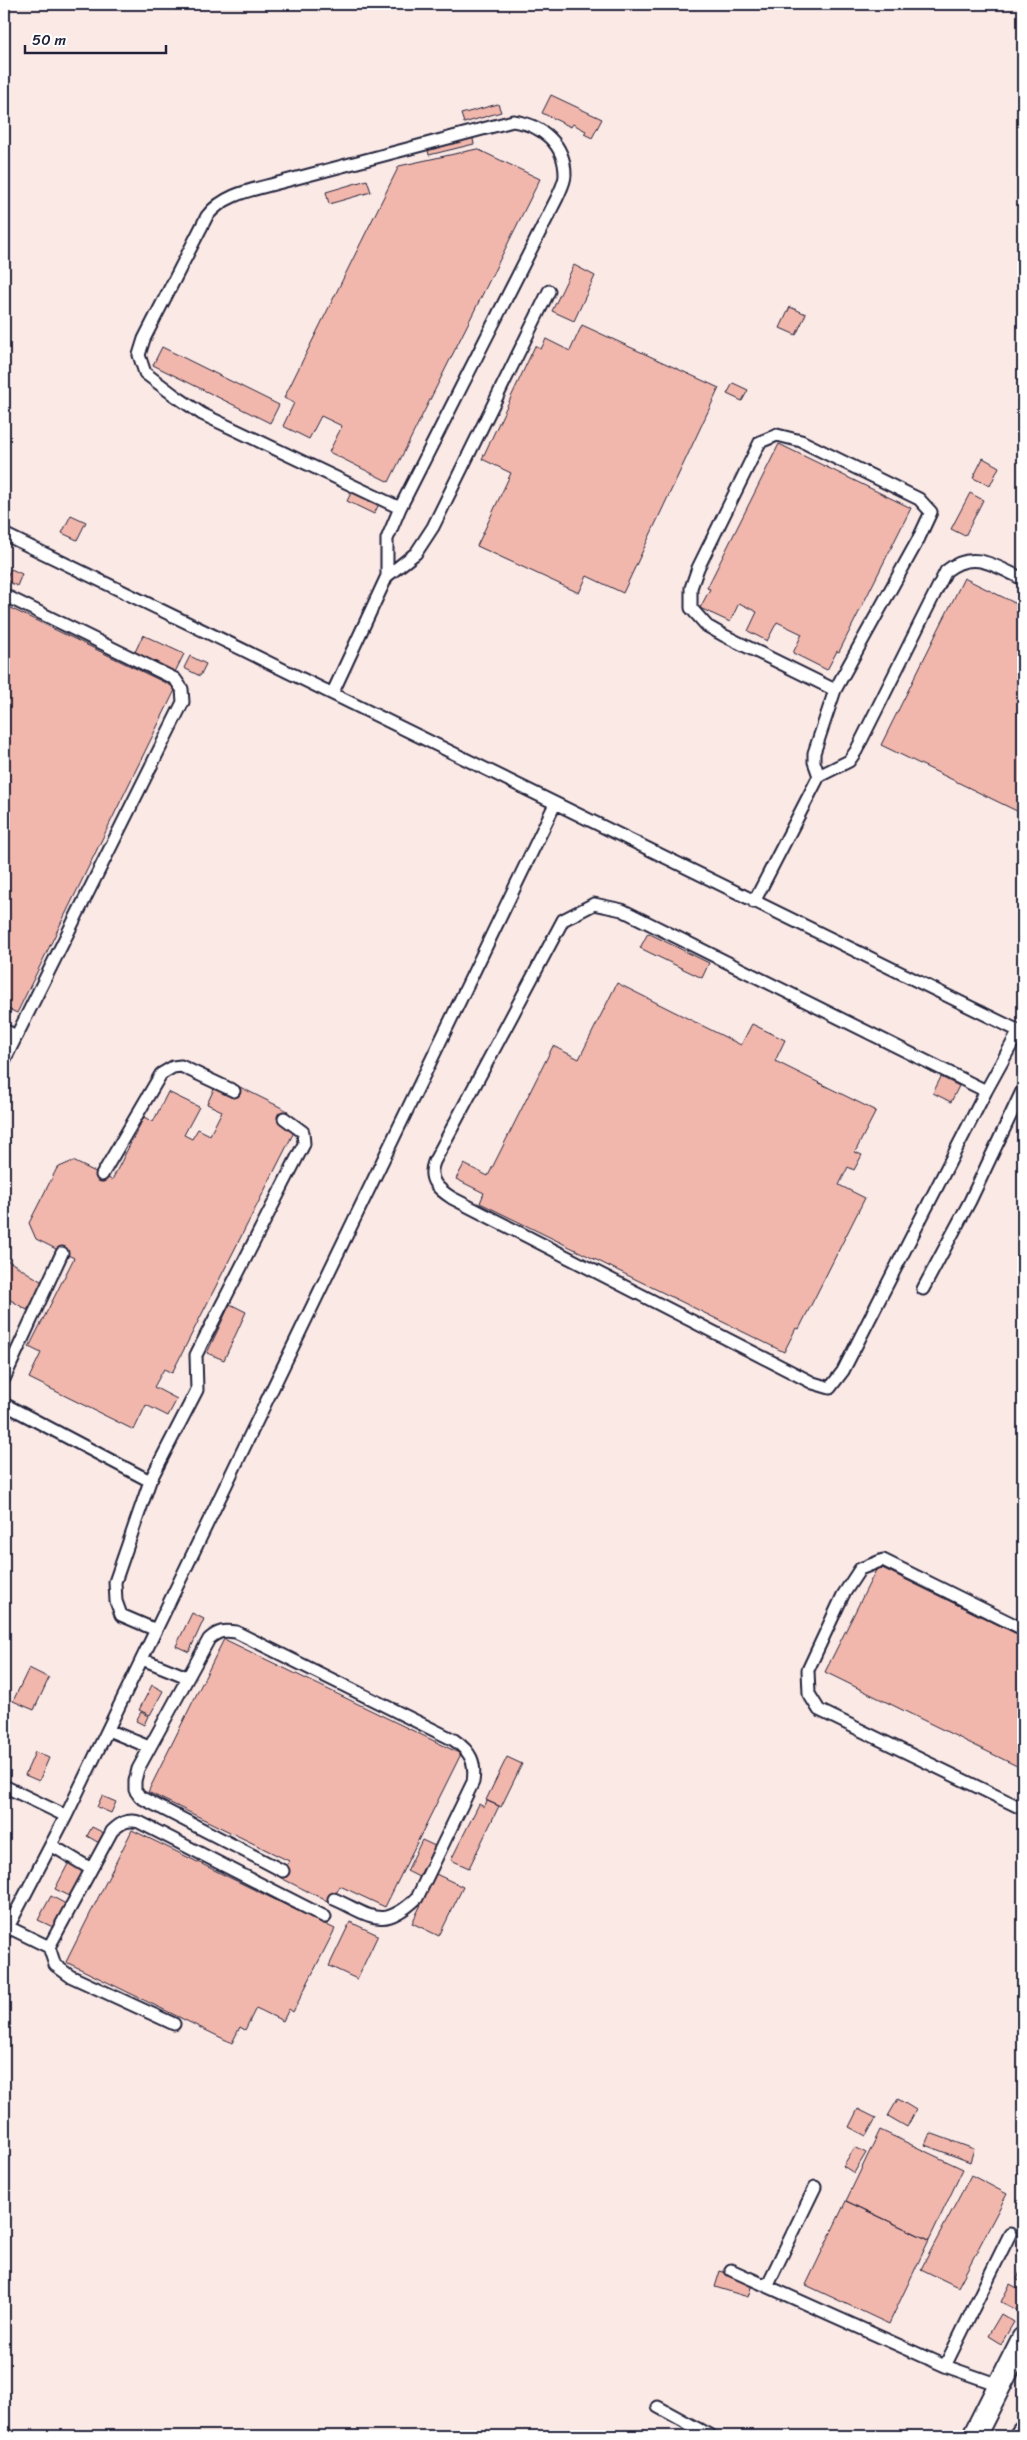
<svg xmlns="http://www.w3.org/2000/svg" width="1027" height="2440" font-family="Sriracha,sans-serif">
  <style>
    .built { fill: #fbe9e6 }
    .building { fill: #f2b7ac; stroke: #22223b }
    .lines { fill: none; stroke-linecap: round; stroke-linejoin: round }
    .service-casing { stroke: #22223b; stroke-width: 15 }
    .minor-casing { stroke: #22223b; stroke-width: 26 }
    .service { stroke: #fff; stroke-width: 11 }
    .minor { stroke: #fff; stroke-width: 22 }
  </style>
  <rect width="100%" height="100%" fill="#fff"/>
  <filter id="ink" filterUnits="userSpaceOnUse"><feTurbulence type="fractalNoise" baseFrequency=".02" numOctaves="2"/><feDisplacementMap in="SourceGraphic" scale="10" xChannelSelector="R" yChannelSelector="G"/><feConvolveMatrix kernelMatrix="1 2 1 2 8 2 1 2 1" color-interpolation-filters="sRGB"/></filter>
  <g filter="url(#ink)">
    <path class="built" d="M4 4H1023V2436H4Z"/>
    <path class="building" d="M551 95 602 119 592 138 584 134 586 131 573 124 571 127 542 113Z
      M498 104 501 112 464 123 461 114Z
      M472 134 474 144 429 155 427 145Z
      M477 149 540 179 389 482 329 452 342 426 321 416 309 439 283 426 294 403 284 398 399 166Z
      M367 180 371 192 329 204 326 192Z
      M574 265 595 276 574 321 552 311Z
      M790 307 806 314 796 335 780 328Z
      M582 325 719 388 623 593 587 576 579 593 477 546 511 473 482 459 535 346 541 349 546 339 570 351Z
      M162 347 279 405 270 423 153 365Z
      M733 383 748 390 742 401 727 394Z
      M779 444 911 508 839 652 837 651 827 670 793 653 802 634 777 622 767 641 748 631 757 612 739 603 730 622 700 608 710 589 707 588Z
      M983 458 999 467 990 486 973 478Z
      M353 489 380 502 374 514 347 501Z
      M970 493 983 500 965 536 951 529Z
      M71 515 86 522 77 540 62 533Z
      M11 569 22 574 17 586 5 580Z
      M964 578 1023 607V814L881 745Z
      M4 605 176 688 17 1013 4 1007Z
      M143 635 184 654 175 672 135 652Z
      M190 656 206 664 200 676 184 668Z
      M648 933 709 963 702 978 640 948Z
      M617 983 741 1045 752 1024 785 1040 775 1061 876 1111 855 1152 862 1155 854 1170 848 1167 839 1185 865 1198 799 1329 796 1328 784 1352 480 1203 484 1193 456 1179 464 1164 488 1176 553 1046 579 1059Z
      M941 1077 959 1086 951 1102 933 1093Z
      M236 1085 288 1111 284 1118 295 1130 172 1373 164 1369 154 1387 177 1399 168 1416 146 1405 134 1430 29 1378 41 1353 29 1347 74 1258 36 1239 29 1223 57 1168 73 1161 112 1180 144 1117 153 1122 168 1092 199 1107 184 1135 192 1139 198 1129 210 1135 222 1111 207 1104 214 1089 231 1097Z
      M4 1258 44 1283 27 1310 4 1296Z
      M230 1304 246 1312 224 1360 207 1353Z
      M878 1566 1023 1637V1769L825 1672Z
      M192 1613 204 1619 189 1652 176 1646Z
      M224 1639 461 1754 385 1907 340 1886 331 1903 281 1878 289 1861 148 1792Z
      M29 1668 49 1678 34 1710 13 1701Z
      M152 1685 163 1691 150 1715 139 1710Z
      M141 1712 148 1716 144 1725 136 1721Z
      M35 1752 49 1758 39 1781 25 1775Z
      M507 1757 522 1764 501 1807 486 1800Z
      M102 1796 116 1802 111 1813 97 1807Z
      M487 1801 499 1806 469 1868 451 1860 479 1804 484 1807Z
      M92 1827 106 1834 101 1844 87 1836Z
      M132 1830 335 1929 293 2012 289 2009 283 2021 256 2008 245 2030 240 2027 232 2043 66 1962Z
      M422 1840 435 1846 419 1877 407 1871Z
      M69 1862 84 1870 72 1897 55 1889Z
      M436 1874 463 1887 439 1936 412 1923Z
      M51 1896 66 1904 53 1927 38 1920Z
      M350 1922 378 1935 357 1979 329 1966Z
      M898 2099 916 2110 907 2127 888 2116Z
      M858 2109 876 2118 866 2136 849 2127Z
      M880 2130 963 2169 929 2240 846 2201Z
      M930 2133 974 2149 970 2162 925 2145Z
      M855 2147 866 2153 854 2173 843 2166Z
      M971 2175 1007 2194 958 2287 921 2269Z
      M846 2201 929 2240 889 2324 806 2285Z
      M1023 2263V2282L1017 2280Z
      M720 2271 753 2281 748 2297 715 2287Z
      M1010 2284 1023 2291V2299L1017 2310 1001 2302Z
      M1001 2314 1014 2322 1001 2344 988 2336Z
      M642 2429 656 2436H638Z"/>
    <g class="lines">
      <defs>
        <path id="service" d="M4 534C345 698 684 867 1023 1033
          M387 576 416 553 433 527 549 291
          M4 595 175 679 182 689 183 702 4 1061
          M333 692 387 576V539L400 508 557 198C560 191 565 182 565 175 565 144 542 125 513 121L278 183C252 190 224 194 207 216L144 339 139 355 145 373 174 395 202 414 400 508
          M819 776 849 761 856 751 946 571C973 549 995 566 1023 579
          M754 902 819 776 814 762V753L835 690 918 540 931 512 919 499 801 441 777 435 760 442 698 568 691 588V608L707 626 723 635 835 690
          M4 1030 16 1036
          M986 1091 622 910 594 904 563 920 434 1162C427 1180 438 1189 452 1198L813 1383 830 1388 843 1371 986 1091 1019 1031
          M102 1175 161 1074 173 1067 181 1066 234 1091
          M923 1289 970 1201 1023 1089
          M4 1379 62 1253
          M4 1404 150 1481
          M1023 1629 883 1560 860 1569 843 1595 808 1670 809 1694 819 1710 1023 1809
          M156 1630 121 1615 116 1601 115 1582 150 1481 197 1390 196 1355 304 1144 303 1132 284 1118
          M142 1659 187 1677
          M108 1730 149 1747
          M4 1786 66 1816
          M51 1845 91 1869
          M283 1871 140 1797 135 1790V1781L138 1769 209 1639C218 1631 224 1630 236 1632L454 1740C471 1752 476 1762 473 1782L417 1898C382 1931 372 1916 334 1899
          M8 1927 49 1947
          M4 1935 66 1816 555 804
          M174 2024 70 1976 55 1965 49 1947 112 1831C121 1823 126 1819 139 1822L325 1917
          M731 2270 945 2366
          M767 2286 815 2187
          M999 2385 945 2366 1010 2234
          M658 2407 711 2436"/>
        <path id="minor" d="M974 2436 1023 2339
          M1021 2436 1023 2433"/>
      </defs>
      <use href="#service" class="service-casing"/>
      <use href="#minor" class="minor-casing"/>
      <use href="#service" class="service"/>
      <use href="#minor" class="minor"/>
    </g>
  </g>
  <rect width="1027" height="2440" fill="none" stroke="#fff" stroke-width="20"/>
  <rect x="10" y="10" width="1007" height="2420" fill="none" stroke="#22223b" stroke-width="2" filter="url(#ink)"/>
  <path d="M25 45v8h141v-8" fill="none" stroke="#22223b" stroke-width="2.5"/>
  <text x="32" y="45" font-size="15" fill="#22223b" stroke="#ffffff" stroke-width="4" paint-order="stroke">50 m</text>
</svg>
